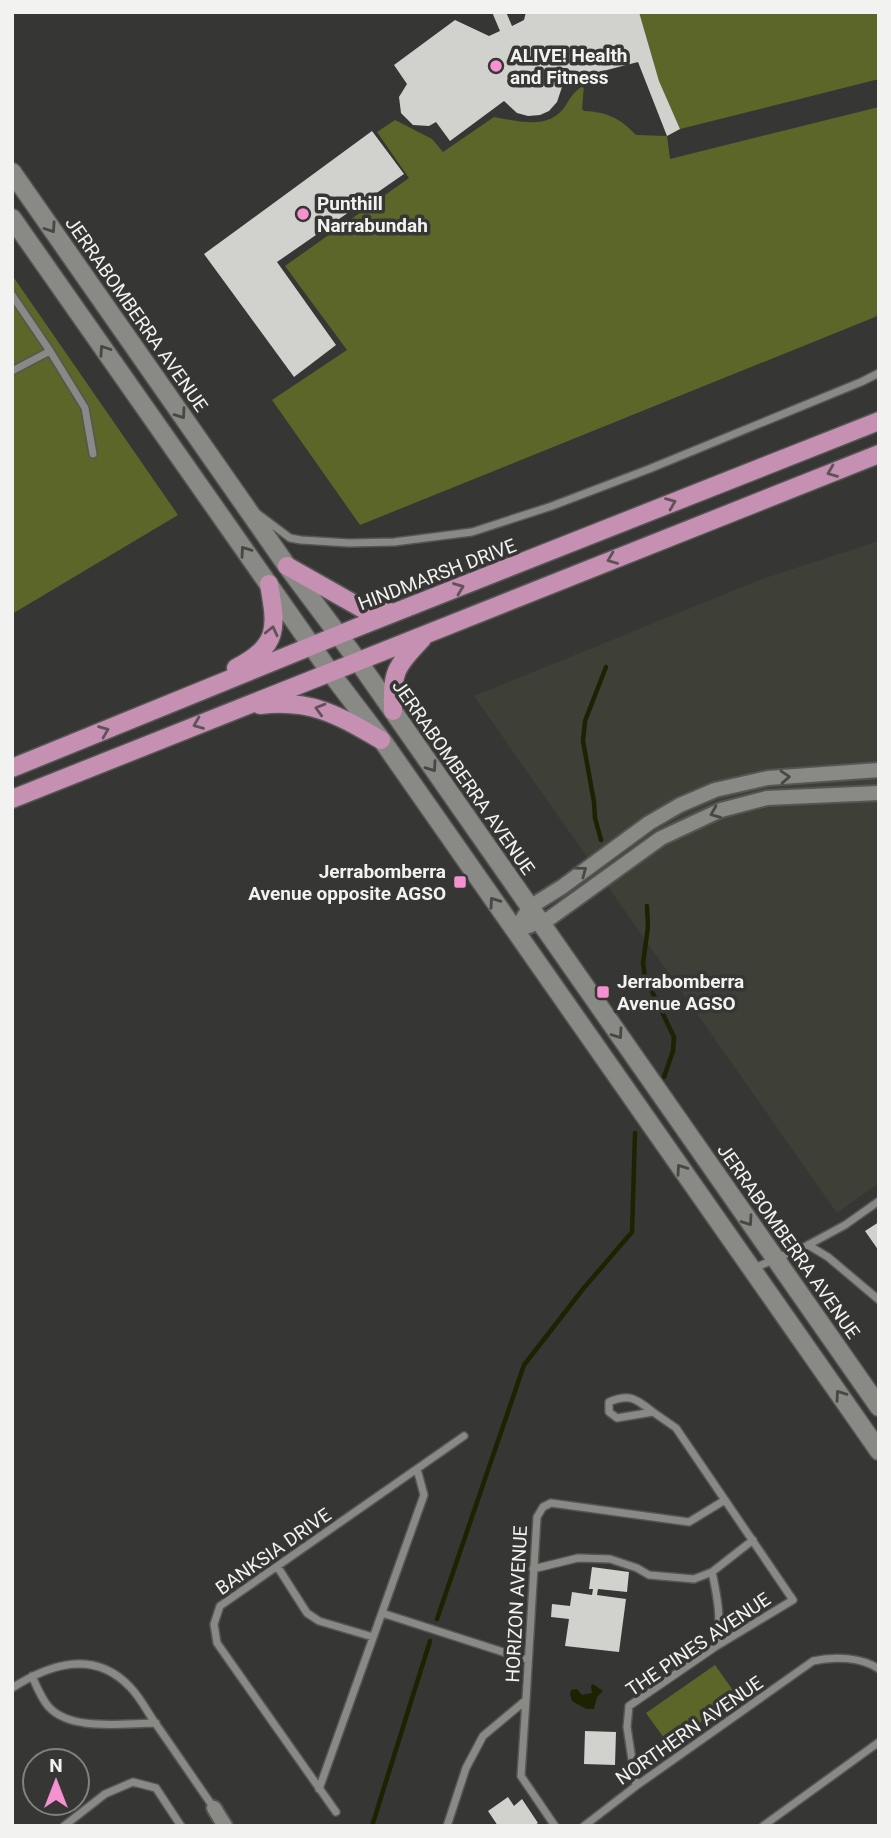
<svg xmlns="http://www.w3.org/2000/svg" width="891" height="1838" font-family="Roboto,sans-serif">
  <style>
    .built { fill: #3e4037 }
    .green { fill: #5c6629 }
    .water { fill: #1d2200 }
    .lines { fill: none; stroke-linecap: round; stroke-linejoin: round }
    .stream { stroke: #1d2200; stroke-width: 4.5 }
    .building { fill: #d1d2ce }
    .lane-casing { stroke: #555553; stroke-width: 10 }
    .street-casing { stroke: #555553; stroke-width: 18 }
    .secondary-casing { stroke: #555553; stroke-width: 21 }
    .primary-casing { stroke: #555553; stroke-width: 21 }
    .lane { stroke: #898986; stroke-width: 7 }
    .street { stroke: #898986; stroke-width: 14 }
    .secondary { stroke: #898986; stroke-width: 18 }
    .primary { stroke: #c590b1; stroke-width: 18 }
    .oneway { stroke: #474744 }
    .oneway2 { stroke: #61525a }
    .poi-dot { fill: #f590d1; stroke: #363734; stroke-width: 2.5 }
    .labels { text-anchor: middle; stroke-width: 7; stroke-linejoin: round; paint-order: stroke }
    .poi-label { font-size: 19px; font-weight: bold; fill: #f2f2f1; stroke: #363734; text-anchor: start }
    .street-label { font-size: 19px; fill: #f2f2f1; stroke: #363734 }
  </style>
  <rect width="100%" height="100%" fill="#363734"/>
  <path class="built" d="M879 541V1183L837 1213 474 696 762 579Z"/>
  <path class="green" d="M639 12H879V79L680 129 659 81Z
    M584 85 582 109 584 111C607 112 620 118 636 135L667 136 670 159 879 107V313L875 317 360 525 272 400 347 350 285 266 409 178 377 132 395 120 432 139 443 152 494 117C518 121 550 131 566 105 573 94 573 93 584 85Z
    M12 275 178 515 12 614Z
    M715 1665 737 1696 669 1745 646 1713Z"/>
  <path class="water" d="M593 1684 603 1691 597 1697 594 1709H586L572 1701 570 1694 571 1690 577 1689 582 1695 592 1693 591 1686Z"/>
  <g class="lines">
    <path class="stream" d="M601 840 595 818 594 802 583 741 585 721 606 667
      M647 906 648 927 643 963 645 977 674 1037 673 1051 664 1077
      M437 1619 524 1365 583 1289 632 1232 635 1133
      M372 1826 430 1641"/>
  </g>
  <path class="building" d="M492 12H506L512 26 524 20 526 12H639L659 81 680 129 667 136 638 62 564 81 557 102 549 111 540 115 528 116 517 113 504 101 450 141 436 122 429 126 413 125 401 113 399 97 407 84 394 65 455 20 489 36 500 31Z
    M372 131 404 174 277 262 336 345 294 377 204 254Z
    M879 1222V1251L865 1231Z
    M592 1567 629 1572 627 1592 598 1589 597 1595 626 1599 619 1652 565 1646 569 1619 551 1617 552 1604 570 1606 572 1592 592 1595 593 1589H589Z
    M585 1731 616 1732 615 1765 584 1764Z
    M508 1797 514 1806 522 1799 538 1823 533 1826H498L488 1811Z"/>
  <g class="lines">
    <defs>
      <path id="lane" d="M12 295 50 351 12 371
        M50 351 85 408 93 454
        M258 514 290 538 301 540 349 543 394 542 472 532 552 506 649 469 861 382 879 373
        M808 1245 828 1257 879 1300
        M752 1269 808 1245 845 1225 879 1201
        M277 1566 307 1613 319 1621 373 1637
        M533 1569 578 1558 610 1559 637 1568 649 1575 694 1579 712 1572 753 1540
        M712 1572C717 1595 723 1624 715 1646
        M382 1613 528 1660
        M32 1676C36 1685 41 1698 48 1706 70 1732 124 1723 156 1723
        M12 1688C50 1664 94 1649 130 1687 141 1698 149 1715 158 1727 177 1754 195 1781 214 1808
        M526 1700 521 1776 555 1826
        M636 1786 627 1727 629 1706 715 1647 793 1600 676 1428 653 1412 617 1418 609 1412V1402C630 1393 636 1399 653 1412
        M319 1789 424 1495 417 1469
        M336 1812 217 1643 214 1624 220 1606 464 1436
        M64 1826 105 1794 133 1782 156 1788 181 1826
        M447 1826 466 1768 483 1736 526 1700 537 1517 543 1507 551 1503 689 1522 725 1500
        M584 1826 636 1786 813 1661C833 1656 862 1657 879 1669
        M763 1826 879 1742"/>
      <path id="street" d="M515 931 530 907 562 887 649 823 680 805 715 790 768 778 879 770
        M515 931 550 918 661 838 721 810 767 798 879 793
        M214 1808 225 1826"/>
      <path id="secondary" d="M12 172 287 566 358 661 879 1407
        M12 218 330 672 384 743 879 1451"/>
      <path id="primary" d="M287 566 363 609 390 612
        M236 668C279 645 277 629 269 584
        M260 705C312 699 338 715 381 740
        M393 711C392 671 395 668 422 639
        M12 768 358 627 879 421
        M12 799 879 454"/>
    </defs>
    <use href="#lane" class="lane-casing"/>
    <use href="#street" class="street-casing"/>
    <use href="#secondary" class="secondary-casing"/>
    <use href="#primary" class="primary-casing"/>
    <use href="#lane" class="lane"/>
    <use href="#street" class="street"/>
    <use href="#secondary" class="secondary"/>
    <use href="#primary" class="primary"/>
  </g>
  <defs><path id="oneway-chevron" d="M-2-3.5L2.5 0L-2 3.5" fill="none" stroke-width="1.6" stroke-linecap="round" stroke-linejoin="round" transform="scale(1.75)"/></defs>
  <g class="oneway">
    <use href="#oneway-chevron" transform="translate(51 228) rotate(56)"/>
    <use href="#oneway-chevron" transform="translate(104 350) rotate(-124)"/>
    <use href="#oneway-chevron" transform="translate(181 414) rotate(55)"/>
    <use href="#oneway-chevron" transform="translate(245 551) rotate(-125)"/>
    <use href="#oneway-chevron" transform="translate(432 767) rotate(55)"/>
    <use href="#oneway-chevron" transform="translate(785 777) rotate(-4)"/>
    <use href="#oneway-chevron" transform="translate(715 813) rotate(158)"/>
    <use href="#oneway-chevron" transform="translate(582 871) rotate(-37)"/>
    <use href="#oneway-chevron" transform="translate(494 902) rotate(-125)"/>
    <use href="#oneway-chevron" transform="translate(618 1034) rotate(55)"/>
    <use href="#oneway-chevron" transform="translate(681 1169) rotate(-125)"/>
    <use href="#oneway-chevron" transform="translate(748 1221) rotate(55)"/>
    <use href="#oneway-chevron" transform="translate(840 1395) rotate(-125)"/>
  </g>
  <g class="oneway2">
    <use href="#oneway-chevron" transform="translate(832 472) rotate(158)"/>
    <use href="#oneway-chevron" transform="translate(671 503) rotate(-22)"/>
    <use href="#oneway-chevron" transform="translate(612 559) rotate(158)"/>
    <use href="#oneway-chevron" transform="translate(459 588) rotate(-21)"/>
    <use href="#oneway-chevron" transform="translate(272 631) rotate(-77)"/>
    <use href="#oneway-chevron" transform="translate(320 709) rotate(-164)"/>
    <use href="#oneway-chevron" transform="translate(198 724) rotate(158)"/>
    <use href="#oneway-chevron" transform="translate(104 731) rotate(-22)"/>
  </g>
  <g class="poi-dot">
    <circle cx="496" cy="66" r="7"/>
    <circle cx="303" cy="214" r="7"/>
    <rect x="453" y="875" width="14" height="14" rx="3.5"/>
    <rect x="596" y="985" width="14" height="14" rx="3.5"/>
  </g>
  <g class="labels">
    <g class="poi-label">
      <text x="510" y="62">ALIVE! Health<tspan x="510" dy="22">and Fitness</tspan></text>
      <text x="317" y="210">Punthill<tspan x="317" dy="22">Narrabundah</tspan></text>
      <text x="446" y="878" text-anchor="end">Jerrabomberra<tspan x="446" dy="22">Avenue opposite AGSO</tspan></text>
      <text x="617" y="988">Jerrabomberra<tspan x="617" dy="22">Avenue AGSO</tspan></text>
    </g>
    <g class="street-label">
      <text transform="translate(137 314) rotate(55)" y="7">JERRABOMBERRA AVENUE</text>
      <text transform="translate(437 574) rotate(-21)" y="7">HINDMARSH DRIVE</text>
      <text transform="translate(464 777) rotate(55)" y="7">JERRABOMBERRA AVENUE</text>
      <text transform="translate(789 1241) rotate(55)" y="7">JERRABOMBERRA AVENUE</text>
      <text transform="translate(273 1551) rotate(-35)" y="7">BANKSIA DRIVE</text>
      <text transform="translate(516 1604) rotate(-87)" y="7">HORIZON AVENUE</text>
      <text transform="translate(698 1644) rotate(-34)" y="7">THE PINES AVENUE</text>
      <text transform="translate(689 1730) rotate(-35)" y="7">NORTHERN AVENUE</text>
    </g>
  </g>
  <rect width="891" height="1838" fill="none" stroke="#f2f2f1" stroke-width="28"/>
  <g transform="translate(56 1782)"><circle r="33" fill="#363734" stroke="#818280" stroke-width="2"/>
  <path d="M0-5L12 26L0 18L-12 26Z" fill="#f590d1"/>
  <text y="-10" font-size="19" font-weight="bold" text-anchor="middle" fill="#f2f2f1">N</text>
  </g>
</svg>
